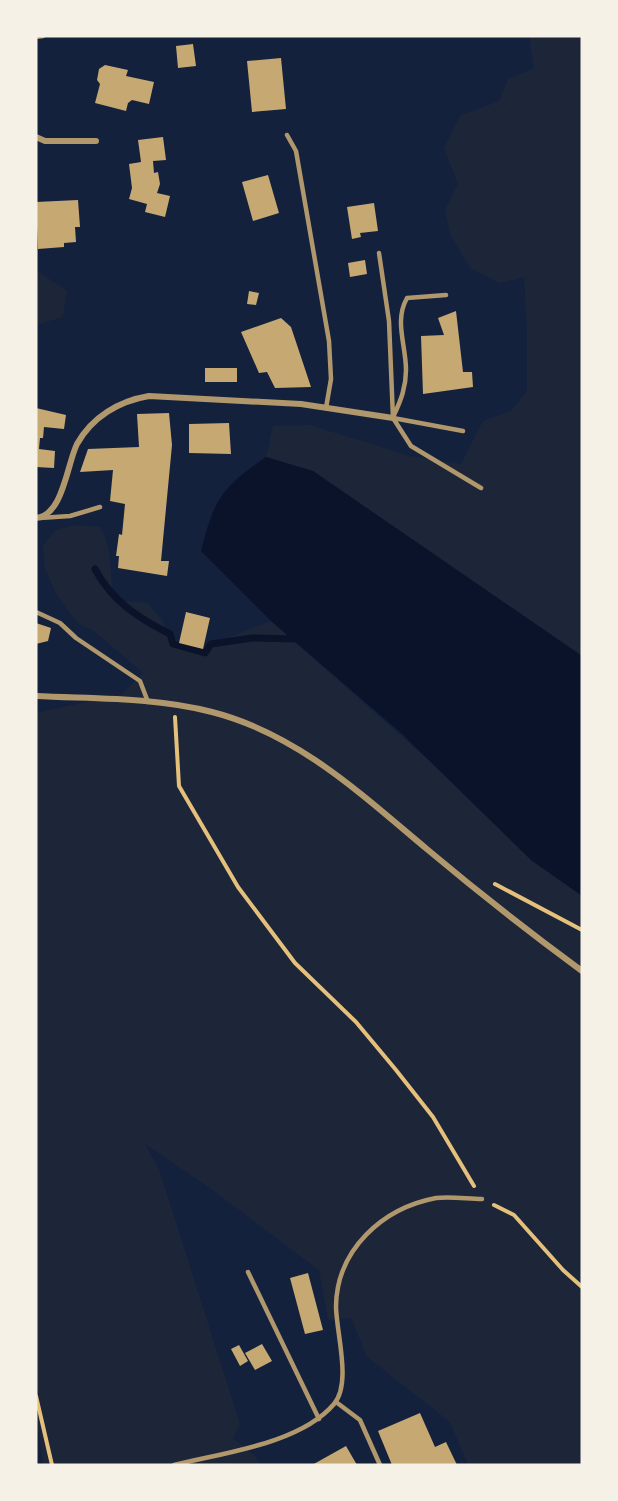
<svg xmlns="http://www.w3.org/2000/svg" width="618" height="1501" font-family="Roboto,sans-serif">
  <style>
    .green { fill: #1d2539 }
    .water { fill: #0b132b }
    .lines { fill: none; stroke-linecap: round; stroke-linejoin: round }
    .stream { stroke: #0b132b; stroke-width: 7 }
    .building { fill: #c6a872 }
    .path { stroke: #e5c07b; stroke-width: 4 }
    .service { stroke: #b1986c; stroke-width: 4.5 }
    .minor { stroke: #b1986c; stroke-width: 6 }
  </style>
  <rect width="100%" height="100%" fill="#14213d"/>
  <path class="green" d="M529 36H582V656L313 471 266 457 273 426 310 425 410 456 461 464 483 421 511 411 527 391V334L524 277 500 283 470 268 450 234 445 210 458 184 444 148 460 116 499 101 508 79 534 68Z
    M36 270 67 291 63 317 36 325Z
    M75 525 100 527C114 549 109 575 114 600L147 603 163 621 170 645 191 652 271 621 582 896V1465H468L450 1422 367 1357 351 1318 328 1320 319 1270 214 1191 144 1143 159 1169 240 1424 233 1438 254 1455 261 1465H43L36 1414V713L122 694 143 673 94 631 79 624 69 612 56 593 45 569 43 546 56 530Z"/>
  <path class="water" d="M266 457 313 471 582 656V896L531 860 402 734 271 621 201 551C214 499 222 487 266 457Z"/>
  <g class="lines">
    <path class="stream" d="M95 569C112 601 138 618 170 634L173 644 205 653 211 644 252 638 299 639"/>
  </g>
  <path class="building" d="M193 44 196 66 178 68 176 46Z
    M281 58 286 109 252 112 247 61Z
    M105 65 128 70 126 76 154 82 149 104 132 100 128 103 126 111 95 103 100 84 97 80 99 69Z
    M163 137 166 160 153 161 154 173 158 172 160 184 157 193 170 196 165 217 145 212 147 204 129 199 132 188 129 164 141 162 138 140Z
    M268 175 279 213 253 221 242 182Z
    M78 200 80 227H75L76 242 64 243V247L38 249 36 202Z
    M374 203 378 231 360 233 361 237 352 239 347 207Z
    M365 260 367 274 350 277 348 263Z
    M249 291 259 293 256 305 247 304Z
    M456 311 463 372H472L473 387 423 394 421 336 444 335 438 318Z
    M281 318 291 327 311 387 275 388 267 372 259 373 241 332Z
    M205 368H237V382H205Z
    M36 408 66 415 64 429 44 427 43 438H40L39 449 55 451 54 468 36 467Z
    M169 413 172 445 161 561H169L167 576 118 568 119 556H116L119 534 122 535 125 504 110 501 113 470 80 472 88 449 139 447 137 414Z
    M229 423 231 454 189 453V424Z
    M186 612 210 618 203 649 179 643Z
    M36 623 51 628 48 641 36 644Z
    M308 1273 323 1330 305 1334 290 1278Z
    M262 1344 272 1361 255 1370 245 1353Z
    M239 1345 248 1361 240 1366 231 1349Z
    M420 1413 435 1447 446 1442 457 1465H392L378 1431Z
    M346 1446 357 1465H312Z"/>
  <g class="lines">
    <path class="path" d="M175 717 179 786 238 887 295 963 356 1022 396 1070 433 1117 474 1186
      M495 884 582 930
      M494 1205 514 1215 563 1270 582 1287
      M36 1396 52 1465"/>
    <path class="service" d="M36 37 43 36
      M287 135 296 151 329 341 331 379 326 408
      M379 253 389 321 393 418 411 446 481 488
      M394 415C401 400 406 387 406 370 406 345 394 321 407 298L446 295
      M393 418 463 431
      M40 518 70 516 100 507
      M36 612 60 623 76 638 140 681 148 702
      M248 1272 319 1419
      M336 1402 360 1420 380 1465
      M174 1465C222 1453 300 1444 334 1404 352 1383 336 1332 336 1306 337 1249 383 1208 436 1198 451 1196 468 1199 482 1199"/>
    <path class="minor" d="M36 137 45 141H96
      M36 518C63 516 67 464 77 444 92 417 119 401 149 396L301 404 393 418
      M36 696C94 699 155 697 212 712 298 734 362 795 428 850 478 892 529 932 582 971"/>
  </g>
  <rect width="618" height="1501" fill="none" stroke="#f6f1e7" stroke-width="75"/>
</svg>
